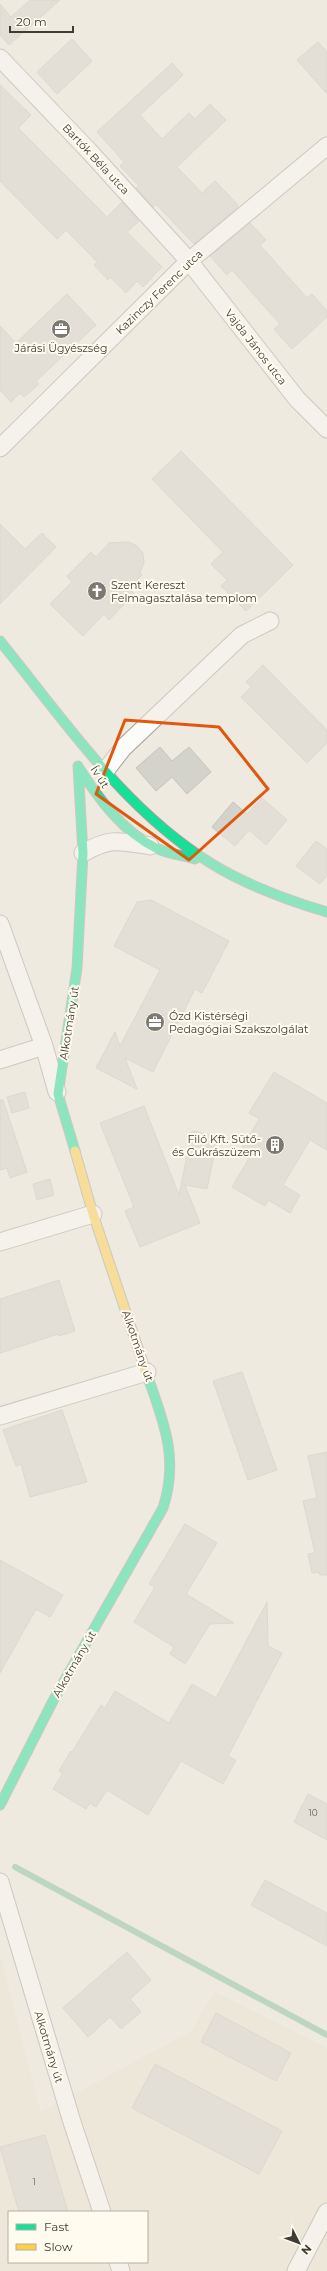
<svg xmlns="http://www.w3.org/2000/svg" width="327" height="2271" font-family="Montserrat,sans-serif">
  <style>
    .built { fill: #eae4d1; fill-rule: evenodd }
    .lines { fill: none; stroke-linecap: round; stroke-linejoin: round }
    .stream { stroke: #81bf9a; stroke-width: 6 }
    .building { fill: #d4d3cb; stroke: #c5c4bc }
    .street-casing { stroke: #a3a098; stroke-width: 19 }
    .fast-casing { stroke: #a3a098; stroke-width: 11 }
    .slow-casing { stroke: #a3a098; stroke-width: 11 }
    .street { stroke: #fcfcfa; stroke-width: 17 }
    .fast { stroke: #16e098; stroke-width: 9 }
    .slow { stroke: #ffcf43; stroke-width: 9 }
    .marked { fill: none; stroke: #e0580e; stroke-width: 3; stroke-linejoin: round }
    .labels { text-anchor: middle; stroke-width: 4; stroke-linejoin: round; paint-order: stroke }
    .number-label { font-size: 9px; fill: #65625b }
    .street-label { font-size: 11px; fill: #3f3c35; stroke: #fffbef }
    .poi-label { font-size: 11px; fill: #3f3c35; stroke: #fffbef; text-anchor: start }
  </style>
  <rect width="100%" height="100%" fill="#eeeae0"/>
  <path class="built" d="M0 1956 41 2112 190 2032 215 1992 327 2048V2271H0ZM9 2212H147V2262H9Z"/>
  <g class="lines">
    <path class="stream" d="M15 1867 327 2035"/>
  </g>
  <path class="building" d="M30 0H60L9 45 0 35V4L11 17Z
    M72 39 92 61 57 94 37 72Z
    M318 42 327 52V94L297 60Z
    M172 63 183 75 140 115 162 139 189 113 195 119 210 104 226 120 177 167 202 193 215 181 238 205 237 208 194 244 156 204 153 207 136 188 139 186 120 166 124 162 97 132Z
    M0 85 31 115 18 128 107 217 122 202 139 221 127 232 162 267 143 287 137 281 126 293 110 277 108 280 94 265 97 262 66 230 57 239 0 181Z
    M250 223 266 240 260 245 307 298 312 294 327 311V317L292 349 274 329 280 324 232 270 227 275 210 256Z
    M67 294 96 325 36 381 39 384 24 397 20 393 11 402 0 390V326L16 343Z
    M181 451 293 565 246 611 221 586 227 580 211 564 223 552 152 479Z
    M0 524 25 549 42 533 56 547 0 604Z
    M128 542 136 545 143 553 144 563 140 572 142 575 129 588 134 594 109 620 104 614 83 636 50 604 72 582 67 576 91 552 96 557 109 543Z
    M263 665 327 730V743L307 763 241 697 251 687 246 682Z
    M160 747 172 761 189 747 211 772 187 794 172 777 156 791 136 768Z
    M262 798 287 820 266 845 249 830 235 846 212 827 233 802 247 814Z
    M316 841 327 849V875L320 884 296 866Z
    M151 900 229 941 202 993 195 989 153 1072 125 1058 137 1089 96 1068 115 1032 120 1046 160 970 114 946 137 902Z
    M274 1072 327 1103V1150L310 1140 283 1185 300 1195 290 1213 268 1200 265 1206 232 1187 251 1155 241 1150 259 1119 249 1113Z
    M25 1092 29 1108 12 1113 7 1097Z
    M0 1100H3L27 1172 10 1178 7 1168 0 1170Z
    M144 1106 179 1195 192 1131 218 1136 207 1189 185 1185 200 1223 140 1247 125 1211 134 1207 100 1123Z
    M50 1179 54 1195 37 1200 33 1184Z
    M59 1280 75 1331 59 1336 58 1334 0 1353V1299Z
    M242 1372 277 1470 248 1480 213 1381Z
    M62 1410 87 1482 30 1497 21 1464 16 1466 3 1430Z
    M327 1452V1575H320L319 1572 312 1573 308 1554 315 1553 303 1501 317 1498 308 1456Z
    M185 1524 217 1543 186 1594 234 1623 210 1624 185 1664 170 1654 174 1647 134 1622 155 1587 149 1584Z
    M0 1560 63 1595 50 1617 36 1609 0 1673Z
    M267 1602 268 1646 282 1653 228 1756 236 1760 223 1784 181 1761 148 1815 107 1790 96 1807 90 1803 86 1809 53 1789 63 1773 59 1771 71 1751 72 1752 101 1705 105 1708 115 1691 169 1723 192 1684 216 1698Z
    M308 1794 327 1804V1840L294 1822Z
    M265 1880 327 1913V1946L251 1905Z
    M127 1952 151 1980 130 1999 141 2012 121 2029 110 2017 88 2037 63 2008Z
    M216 2013 291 2053 276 2081 201 2042Z
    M155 2064 282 2131 259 2174 132 2108Z
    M45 2135 68 2212H19L0 2147Z"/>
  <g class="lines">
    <defs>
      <path id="street" d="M0 58 89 151 189 261 297 399 327 429
        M0 448 189 261 327 146
        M106 770 123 748 242 635 270 621
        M83 853C111 837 120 841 150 846
        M0 924 44 1046 57 1092
        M0 1060 44 1046
        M0 1242 93 1214
        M0 1416 147 1372
        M0 1882 72 2122 102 2212
        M118 2262 121 2271
        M296 2271 327 2212"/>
      <path id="fast" d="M0 641C64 720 124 810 212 864 248 886 287 900 327 912
        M79 768C98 798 123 832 156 848 168 854 182 855 195 859
        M75 1151 58 1094 77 968 83 853 78 766
        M0 1805 54 1699 163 1508C180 1456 162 1418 145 1369"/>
      <path id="slow" d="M75 1151 93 1214 145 1369"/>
    </defs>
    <use href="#street" class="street-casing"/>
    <use href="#fast" class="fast-casing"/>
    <use href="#slow" class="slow-casing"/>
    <use href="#street" class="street"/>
    <use href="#fast" class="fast"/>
    <use href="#slow" class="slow"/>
  </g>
  <path d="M0 0H327V2271H0ZM125 720 219 727 268 789 189 860 96 794Z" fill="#eeeae0" fill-opacity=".55" fill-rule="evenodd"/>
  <path class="marked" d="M125 720 219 727 268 789 189 860 96 794Z"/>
  <defs>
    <symbol id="office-disc" viewBox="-11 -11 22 22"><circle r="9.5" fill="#7c7971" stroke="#fffbef"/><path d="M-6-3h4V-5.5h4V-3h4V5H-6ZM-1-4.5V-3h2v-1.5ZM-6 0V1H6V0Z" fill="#fff"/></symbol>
    <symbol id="church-disc" viewBox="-11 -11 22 22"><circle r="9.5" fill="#7c7971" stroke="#fffbef"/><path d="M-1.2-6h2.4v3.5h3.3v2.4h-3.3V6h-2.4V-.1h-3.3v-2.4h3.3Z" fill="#fff"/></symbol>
    <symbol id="building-disc" viewBox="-11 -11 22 22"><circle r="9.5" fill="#7c7971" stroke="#fffbef"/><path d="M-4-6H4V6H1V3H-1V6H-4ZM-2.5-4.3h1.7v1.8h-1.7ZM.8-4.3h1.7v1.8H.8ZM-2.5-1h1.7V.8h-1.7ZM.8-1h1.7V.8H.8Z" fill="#fff"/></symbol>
  </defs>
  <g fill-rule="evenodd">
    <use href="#office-disc" x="50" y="318" width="22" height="22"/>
    <use href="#church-disc" x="86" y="580" width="22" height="22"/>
    <use href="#office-disc" x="144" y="1011" width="22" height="22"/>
    <use href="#building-disc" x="264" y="1134" width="22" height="22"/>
  </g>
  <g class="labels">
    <g class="number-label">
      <text x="313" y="1816">10</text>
      <text x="34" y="2185">1</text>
    </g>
    <g class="street-label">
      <text transform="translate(96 159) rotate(47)" y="4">Bartók Béla utca</text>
      <text transform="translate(159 292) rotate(-44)" y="4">Kazinczy Ferenc utca</text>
      <text transform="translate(256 347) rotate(52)" y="4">Vajda János utca</text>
      <text transform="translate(100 777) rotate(57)" y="4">Ív út</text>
      <text transform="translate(69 1023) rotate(-81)" y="4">Alkotmány út</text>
      <text transform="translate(138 1346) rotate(71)" y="4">Alkotmány út</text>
      <text transform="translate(74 1664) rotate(-60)" y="4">Alkotmány út</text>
      <text transform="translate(49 2047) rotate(73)" y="4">Alkotmány út</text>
    </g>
    <g class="poi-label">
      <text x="61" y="352" text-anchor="middle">Járási Ügyészség</text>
      <text x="111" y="589">Szent Kereszt<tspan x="111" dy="13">Felmagasztalása templom</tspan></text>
      <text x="169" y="1020">Ózd Kistérségi<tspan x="169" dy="13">Pedagógiai Szakszolgálat</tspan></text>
      <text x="261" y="1143" text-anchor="end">Filó Kft. Sütő-<tspan x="261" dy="13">és Cukrászüzem</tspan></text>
    </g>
  </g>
  <rect x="8" y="2211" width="140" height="52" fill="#fffbef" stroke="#b2afa5"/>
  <rect x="16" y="2224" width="20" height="6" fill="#16e098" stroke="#b2afa5"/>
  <text x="44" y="2231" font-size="12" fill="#3f3c35">Fast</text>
  <rect x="16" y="2244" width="20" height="6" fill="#ffcf43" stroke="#b2afa5"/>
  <text x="44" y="2251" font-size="12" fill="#3f3c35">Slow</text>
  <g transform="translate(299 2243) rotate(132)" stroke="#fffbef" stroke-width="3" paint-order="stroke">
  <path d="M0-3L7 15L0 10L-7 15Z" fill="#3f3c35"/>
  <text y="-6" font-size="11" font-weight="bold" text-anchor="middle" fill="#3f3c35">N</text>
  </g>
  <path d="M10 26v6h63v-6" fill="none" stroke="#3f3c35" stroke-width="2"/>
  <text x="16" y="26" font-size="12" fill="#3f3c35" stroke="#fffbef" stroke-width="3" paint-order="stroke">20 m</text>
</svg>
